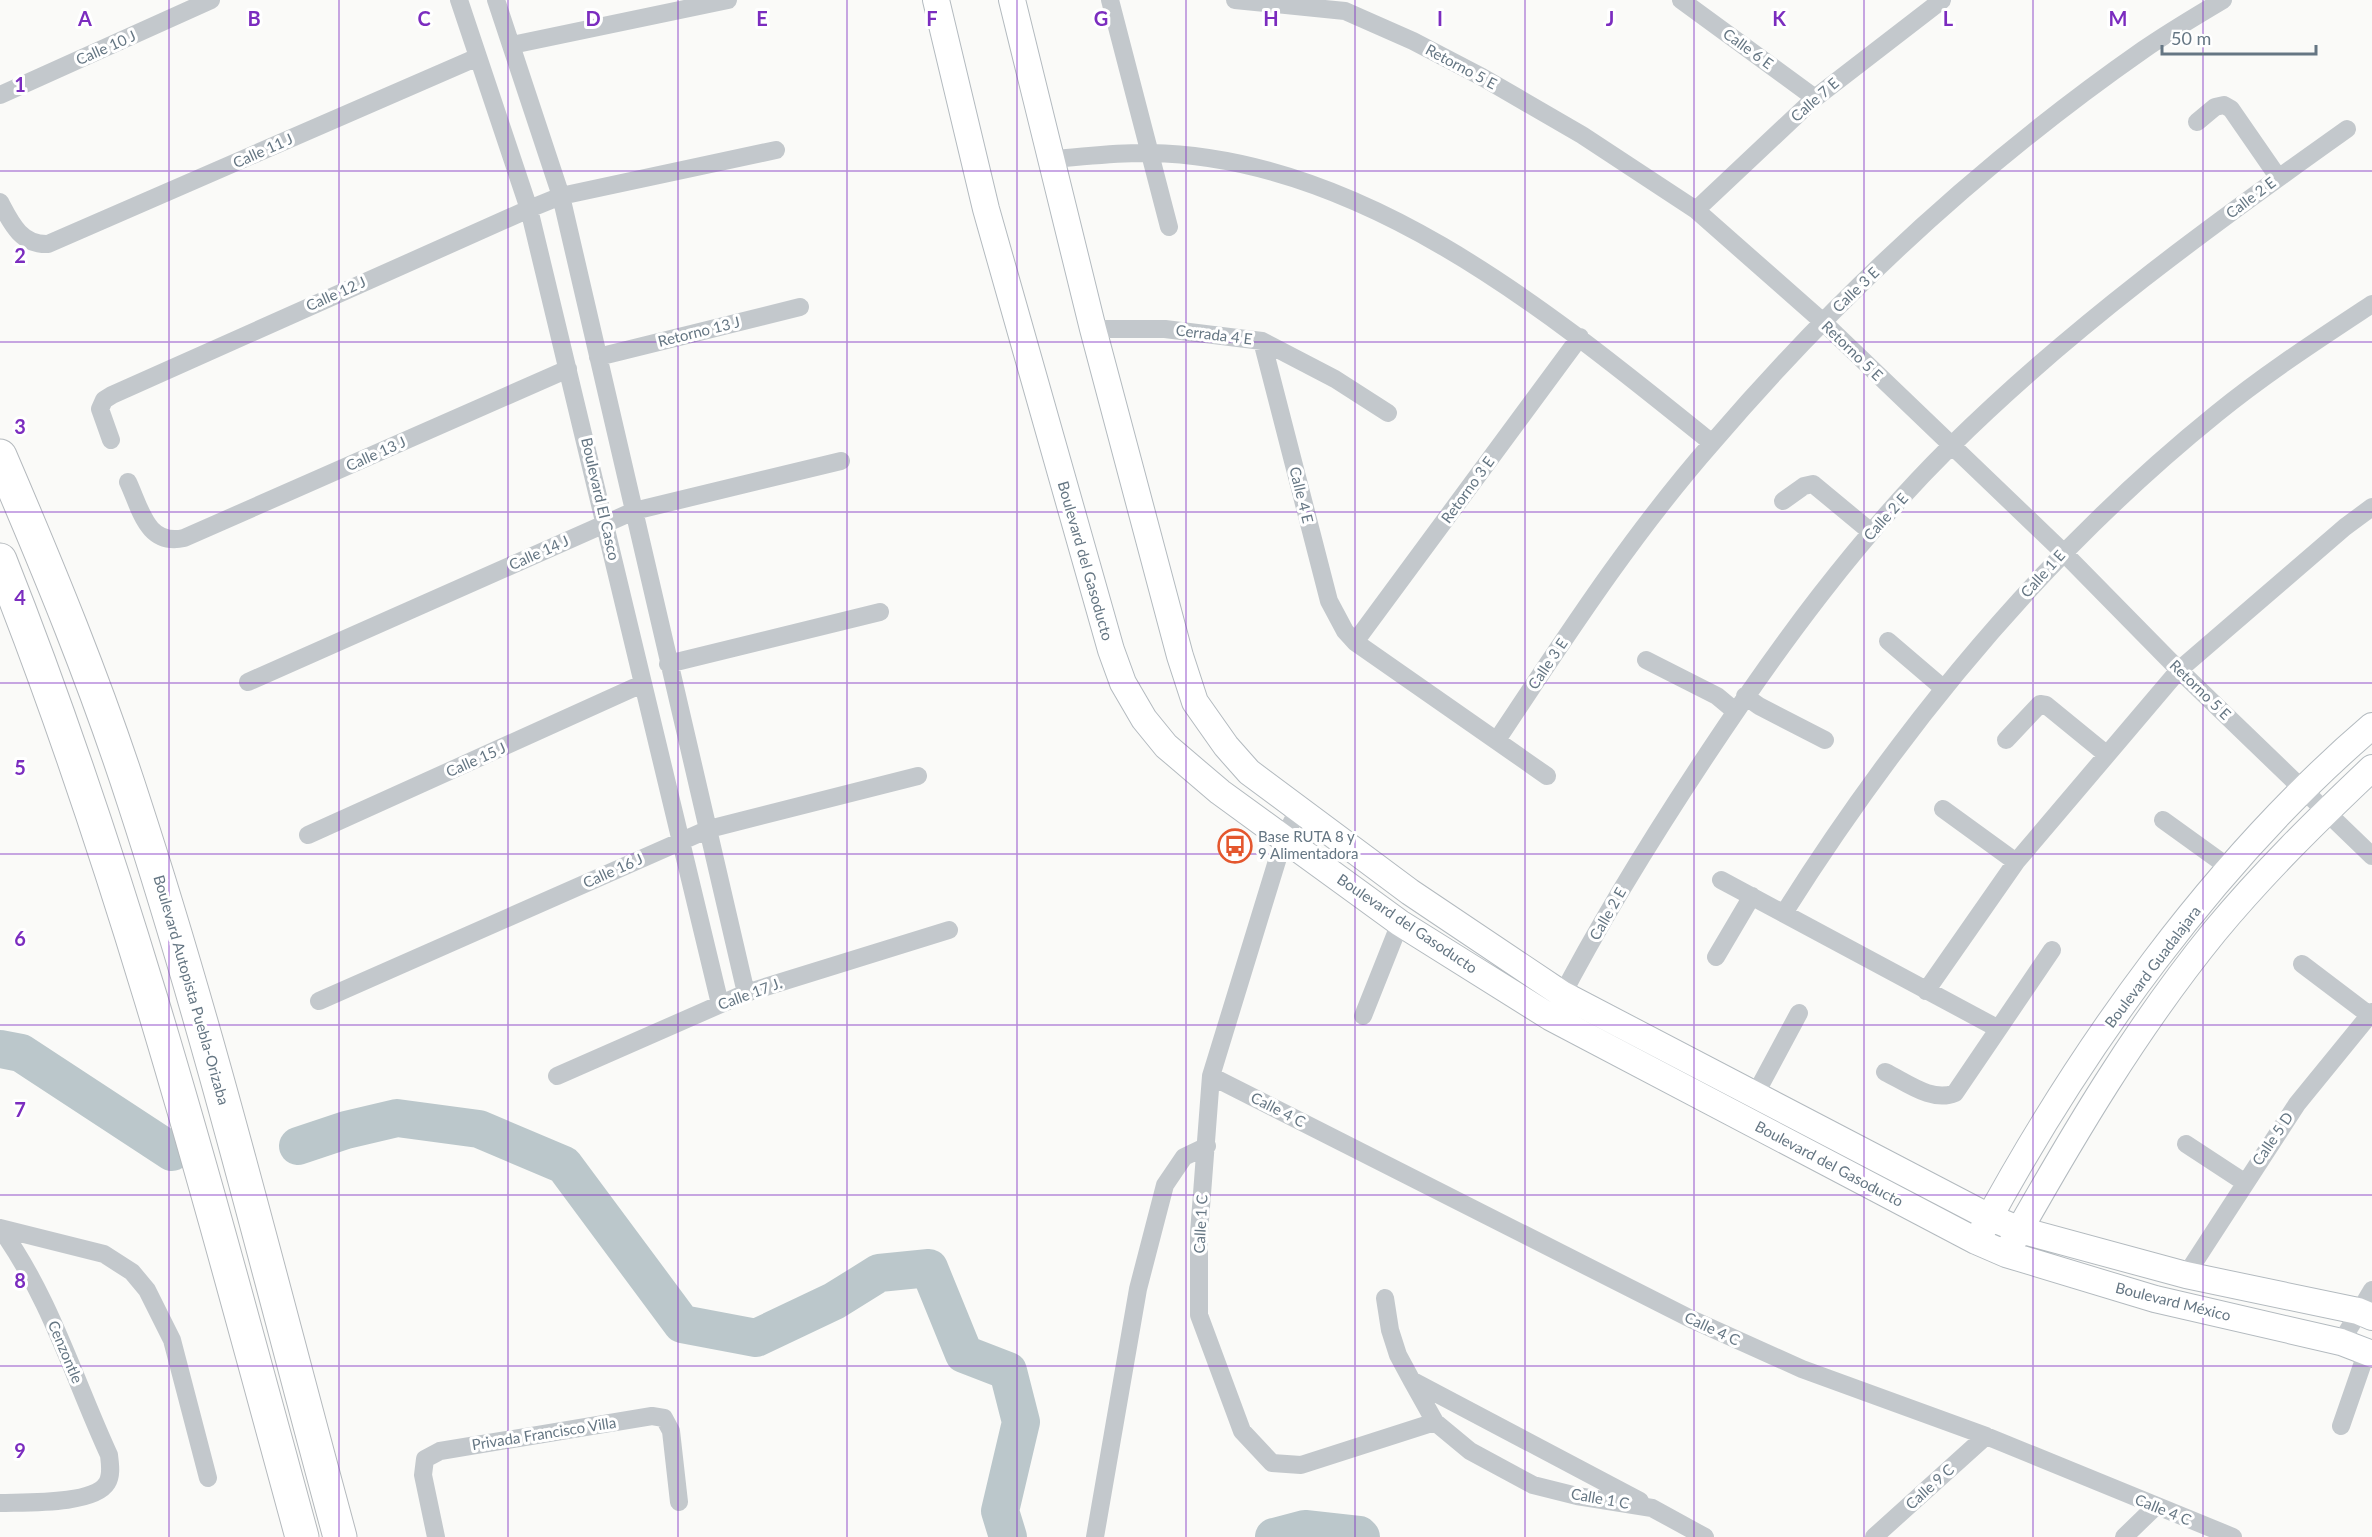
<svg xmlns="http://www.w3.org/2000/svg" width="2372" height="1537" font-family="Lato,sans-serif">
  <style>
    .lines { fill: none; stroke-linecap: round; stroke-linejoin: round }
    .river { stroke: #bbc7cb; stroke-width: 38 }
    .secondary-casing { stroke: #b3babf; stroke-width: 28 }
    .highway-casing { stroke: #b4b9bd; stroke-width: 35 }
    .street { stroke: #c3c8cc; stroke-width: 18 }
    .secondary { stroke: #fff; stroke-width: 26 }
    .highway { stroke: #fff; stroke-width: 33 }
    .grid { fill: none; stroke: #7b2cbf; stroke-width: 1.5; stroke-opacity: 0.55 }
    .labels { text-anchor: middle; stroke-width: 6; stroke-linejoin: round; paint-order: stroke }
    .street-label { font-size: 15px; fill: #657683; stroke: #fff }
    .poi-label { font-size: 15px; fill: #657683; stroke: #fff; text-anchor: start }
    .grid-label { font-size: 20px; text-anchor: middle; font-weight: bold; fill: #7b2cbf; stroke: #fff; stroke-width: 6; stroke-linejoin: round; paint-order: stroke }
  </style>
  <rect width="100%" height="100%" fill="#fafaf8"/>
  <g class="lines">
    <path class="river" d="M0 1049 21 1053 172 1152
      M298 1146 346 1130 397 1118 479 1129 564 1165 682 1324 756 1338 834 1301 879 1273 929 1268 964 1354 1008 1371 1021 1422 1000 1511 1008 1537
      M1274 1537 1305 1529 1359 1535 1361 1537"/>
    <defs>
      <path id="secondary" d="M936 0 986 209 1111 650 1123 683 1144 719 1166 746 1220 792 1400 923 1550 1017 1976 1241 2006 1254 2155 1299 2341 1342 2372 1354
        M1012 0 1093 329 1180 656 1195 702 1226 746 1249 772 1410 892 1562 994 1989 1217 2020 1230 2186 1275 2358 1311 2372 1317
        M1982 1231C2080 1049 2214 861 2372 726
        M2012 1243C2073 1135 2136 1028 2215 931 2263 873 2317 820 2372 768"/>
      <path id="highway" d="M0 456C49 570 96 684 134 802 213 1044 273 1291 340 1537
        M0 560C126 877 212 1208 302 1537"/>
    </defs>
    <use href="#secondary" class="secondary-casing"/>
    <use href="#highway" class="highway-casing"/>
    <path class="street" d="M459 0 529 209 720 1004
      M496 0 561 196 746 993
      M1110 0 1169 227
      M1235 0 1345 11 1413 41 1482 77 1582 135 1696 210 1823 322 2063 552 2179 670 2372 856
      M1681 0 1815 98
      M512 45 728 0
      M0 95 211 0
      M2197 122 2215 107 2224 105 2231 109 2278 177
      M1050 159C1083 157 1117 152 1150 153 1364 157 1553 315 1712 443
      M0 202C11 223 21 245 48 244L478 57
      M1696 210 1815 98 1942 0
      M1093 329H1165L1262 341 1335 379 1388 413
      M1262 341 1329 601 1345 631 1355 642 1547 776
      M598 357 800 307
      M111 440 100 409 104 400 112 395 529 209 561 196 776 150
      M128 482C141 510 147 546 184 538L568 369
      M1783 501 1804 486 1813 484 1871 532
      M1888 641 1943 688
      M1355 642 1580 337
      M1646 660 1717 696 1735 711
      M668 664 880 612
      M248 682 634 511 841 461
      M1745 696 1759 706 1825 740
      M1497 740C1565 638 1632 534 1713 442 1839 295 1984 161 2143 50 2169 32 2196 16 2223 0
      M2006 740 2040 704 2046 705 2106 754
      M1943 809 2016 862
      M1298 810 1284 838 1211 1076 1199 1233V1315L1242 1431 1272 1463 1301 1465 1435 1422
      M2163 820 2231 869
      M308 835 642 684
      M1721 880 1997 1028
      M1784 913C1902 726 2044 553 2216 414 2265 374 2319 339 2372 304
      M1716 957 1752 896
      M2302 964 2372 1017
      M1926 991 2016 862 2179 670 2345 527 2372 507
      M319 1001 709 829 918 776
      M1558 1003C1602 918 1653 836 1706 756 1778 647 1857 539 1950 447 2071 327 2209 227 2347 129
      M1363 1016 1400 923
      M1885 1072C1906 1082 1932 1103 1955 1093L2052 950
      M557 1076 746 993 949 930
      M1211 1076 1691 1319 1802 1369 1986 1436 2233 1537
      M1755 1095 1799 1013
      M2186 1144 2244 1182
      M0 1228 104 1254 132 1272 147 1290 172 1340 208 1478
      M2186 1275 2297 1104 2372 1012
      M1385 1298 1390 1330 1398 1355 1412 1381 1435 1422 1470 1451 1533 1485 1577 1496 1652 1508 1705 1537
      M2341 1342 2372 1290
      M1413 1381 1640 1501
      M2341 1426 2367 1351
      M0 1503C24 1502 94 1505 107 1483 112 1475 110 1464 109 1455 74 1379 50 1297 0 1228
      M436 1537 423 1475 425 1459 440 1451 652 1416 664 1418 671 1431 679 1502
      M1095 1537 1138 1289 1165 1185 1184 1157 1207 1146
      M1874 1537 1986 1436
      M2124 1537 2155 1507"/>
    <use href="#secondary" class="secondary"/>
    <use href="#highway" class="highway"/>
  </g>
  <path class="grid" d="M169 0V1537M339 0V1537M508 0V1537M678 0V1537M847 0V1537M1017 0V1537M1186 0V1537M1355 0V1537M1525 0V1537M1694 0V1537M1864 0V1537M2033 0V1537M2203 0V1537M0 171H2372M0 342H2372M0 512H2372M0 683H2372M0 854H2372M0 1025H2372M0 1195H2372M0 1366H2372"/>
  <defs>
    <symbol id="bus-ring" viewBox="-11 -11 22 22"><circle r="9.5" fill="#fff" stroke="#e4572e" stroke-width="1.5"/><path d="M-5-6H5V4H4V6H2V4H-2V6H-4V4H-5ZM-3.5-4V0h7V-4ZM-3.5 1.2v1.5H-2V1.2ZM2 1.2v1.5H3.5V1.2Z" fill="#e4572e"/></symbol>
  </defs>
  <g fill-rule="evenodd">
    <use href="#bus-ring" x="1216" y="827" width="38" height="38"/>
  </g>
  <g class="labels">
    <g class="street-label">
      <text transform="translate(106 48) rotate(-24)" y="5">Calle 10 J</text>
      <text transform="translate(1748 49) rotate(36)" y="5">Calle 6 E</text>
      <text transform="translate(1461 67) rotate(28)" y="5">Retorno 5 E</text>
      <text transform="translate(1815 100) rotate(-41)" y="5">Calle 7 E</text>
      <text transform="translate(263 151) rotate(-24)" y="5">Calle 11 J</text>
      <text transform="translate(2251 198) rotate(-37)" y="5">Calle 2 E</text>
      <text transform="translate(1856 290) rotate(-44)" y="5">Calle 3 E</text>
      <text transform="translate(336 294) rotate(-24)" y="5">Calle 12 J</text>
      <text transform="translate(699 332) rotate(-14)" y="5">Retorno 13 J</text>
      <text transform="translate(1214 335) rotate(7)" y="5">Cerrada 4 E</text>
      <text transform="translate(1852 351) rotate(44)" y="5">Retorno 5 E</text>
      <text transform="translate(376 454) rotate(-24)" y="5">Calle 13 J</text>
      <text transform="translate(1468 490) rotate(-54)" y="5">Retorno 3 E</text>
      <text transform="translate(1301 495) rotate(76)" y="5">Calle 4 E</text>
      <text transform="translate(600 499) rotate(77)" y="5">Boulevard El Casco</text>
      <text transform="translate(1886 517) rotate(-48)" y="5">Calle 2 E</text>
      <text transform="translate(539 553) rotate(-24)" y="5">Calle 14 J</text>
      <text transform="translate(1085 561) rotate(74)" y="5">Boulevard del Gasoducto</text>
      <text transform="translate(2043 574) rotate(-48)" y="5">Calle 1 E</text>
      <text transform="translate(1548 664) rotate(-56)" y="5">Calle 3 E</text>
      <text transform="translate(2200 690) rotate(44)" y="5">Retorno 5 E</text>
      <text transform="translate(476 760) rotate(-24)" y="5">Calle 15 J</text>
      <text transform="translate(613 871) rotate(-24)" y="5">Calle 16 J</text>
      <text transform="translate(1608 914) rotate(-60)" y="5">Calle 2 E</text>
      <text transform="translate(1407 924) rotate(34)" y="5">Boulevard del Gasoducto</text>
      <text transform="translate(2153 967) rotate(-53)" y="5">Boulevard Guadalajara</text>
      <text transform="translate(191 990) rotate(74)" y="5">Boulevard Autopista Puebla-Orizaba</text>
      <text transform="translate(750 994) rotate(-20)" y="5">Calle 17 J.</text>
      <text transform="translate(1278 1110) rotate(27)" y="5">Calle 4 C</text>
      <text transform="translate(2273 1139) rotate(-56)" y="5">Calle 5 D</text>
      <text transform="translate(1829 1164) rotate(28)" y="5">Boulevard del Gasoducto</text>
      <text transform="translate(1201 1224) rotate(-87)" y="5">Calle 1 C</text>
      <text transform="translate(2173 1302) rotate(14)" y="5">Boulevard México</text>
      <text transform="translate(1712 1329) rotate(25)" y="5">Calle 4 C</text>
      <text transform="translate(65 1352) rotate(67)" y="5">Cenzontle</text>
      <text transform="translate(544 1434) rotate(-9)" y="5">Privada Francisco Villa</text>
      <text transform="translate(1930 1487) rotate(-42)" y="5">Calle 9 C</text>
      <text transform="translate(1600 1499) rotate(10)" y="5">Calle 1 C</text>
      <text transform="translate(2163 1510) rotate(22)" y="5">Calle 4 C</text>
    </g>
    <g class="poi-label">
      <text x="1258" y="842">Base RUTA 8 y<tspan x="1258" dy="17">9 Alimentadora</tspan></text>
    </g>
  </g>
  <g class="grid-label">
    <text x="85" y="26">A</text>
    <text x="254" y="26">B</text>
    <text x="424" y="26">C</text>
    <text x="593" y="26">D</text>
    <text x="762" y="26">E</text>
    <text x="932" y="26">F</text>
    <text x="1101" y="26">G</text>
    <text x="1271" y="26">H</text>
    <text x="1440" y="26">I</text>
    <text x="1610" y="26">J</text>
    <text x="1779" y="26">K</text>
    <text x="1948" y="26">L</text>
    <text x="2118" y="26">M</text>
    <text x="20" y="92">1</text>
    <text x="20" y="263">2</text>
    <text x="20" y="434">3</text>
    <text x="20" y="605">4</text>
    <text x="20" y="775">5</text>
    <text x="20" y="946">6</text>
    <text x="20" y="1117">7</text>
    <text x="20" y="1288">8</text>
    <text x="20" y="1458">9</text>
  </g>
  <path d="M2162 45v9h154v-9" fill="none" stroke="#657683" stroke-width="3"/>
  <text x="2171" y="45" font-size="18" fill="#657683" stroke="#ffffff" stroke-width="4.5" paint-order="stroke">50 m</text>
</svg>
